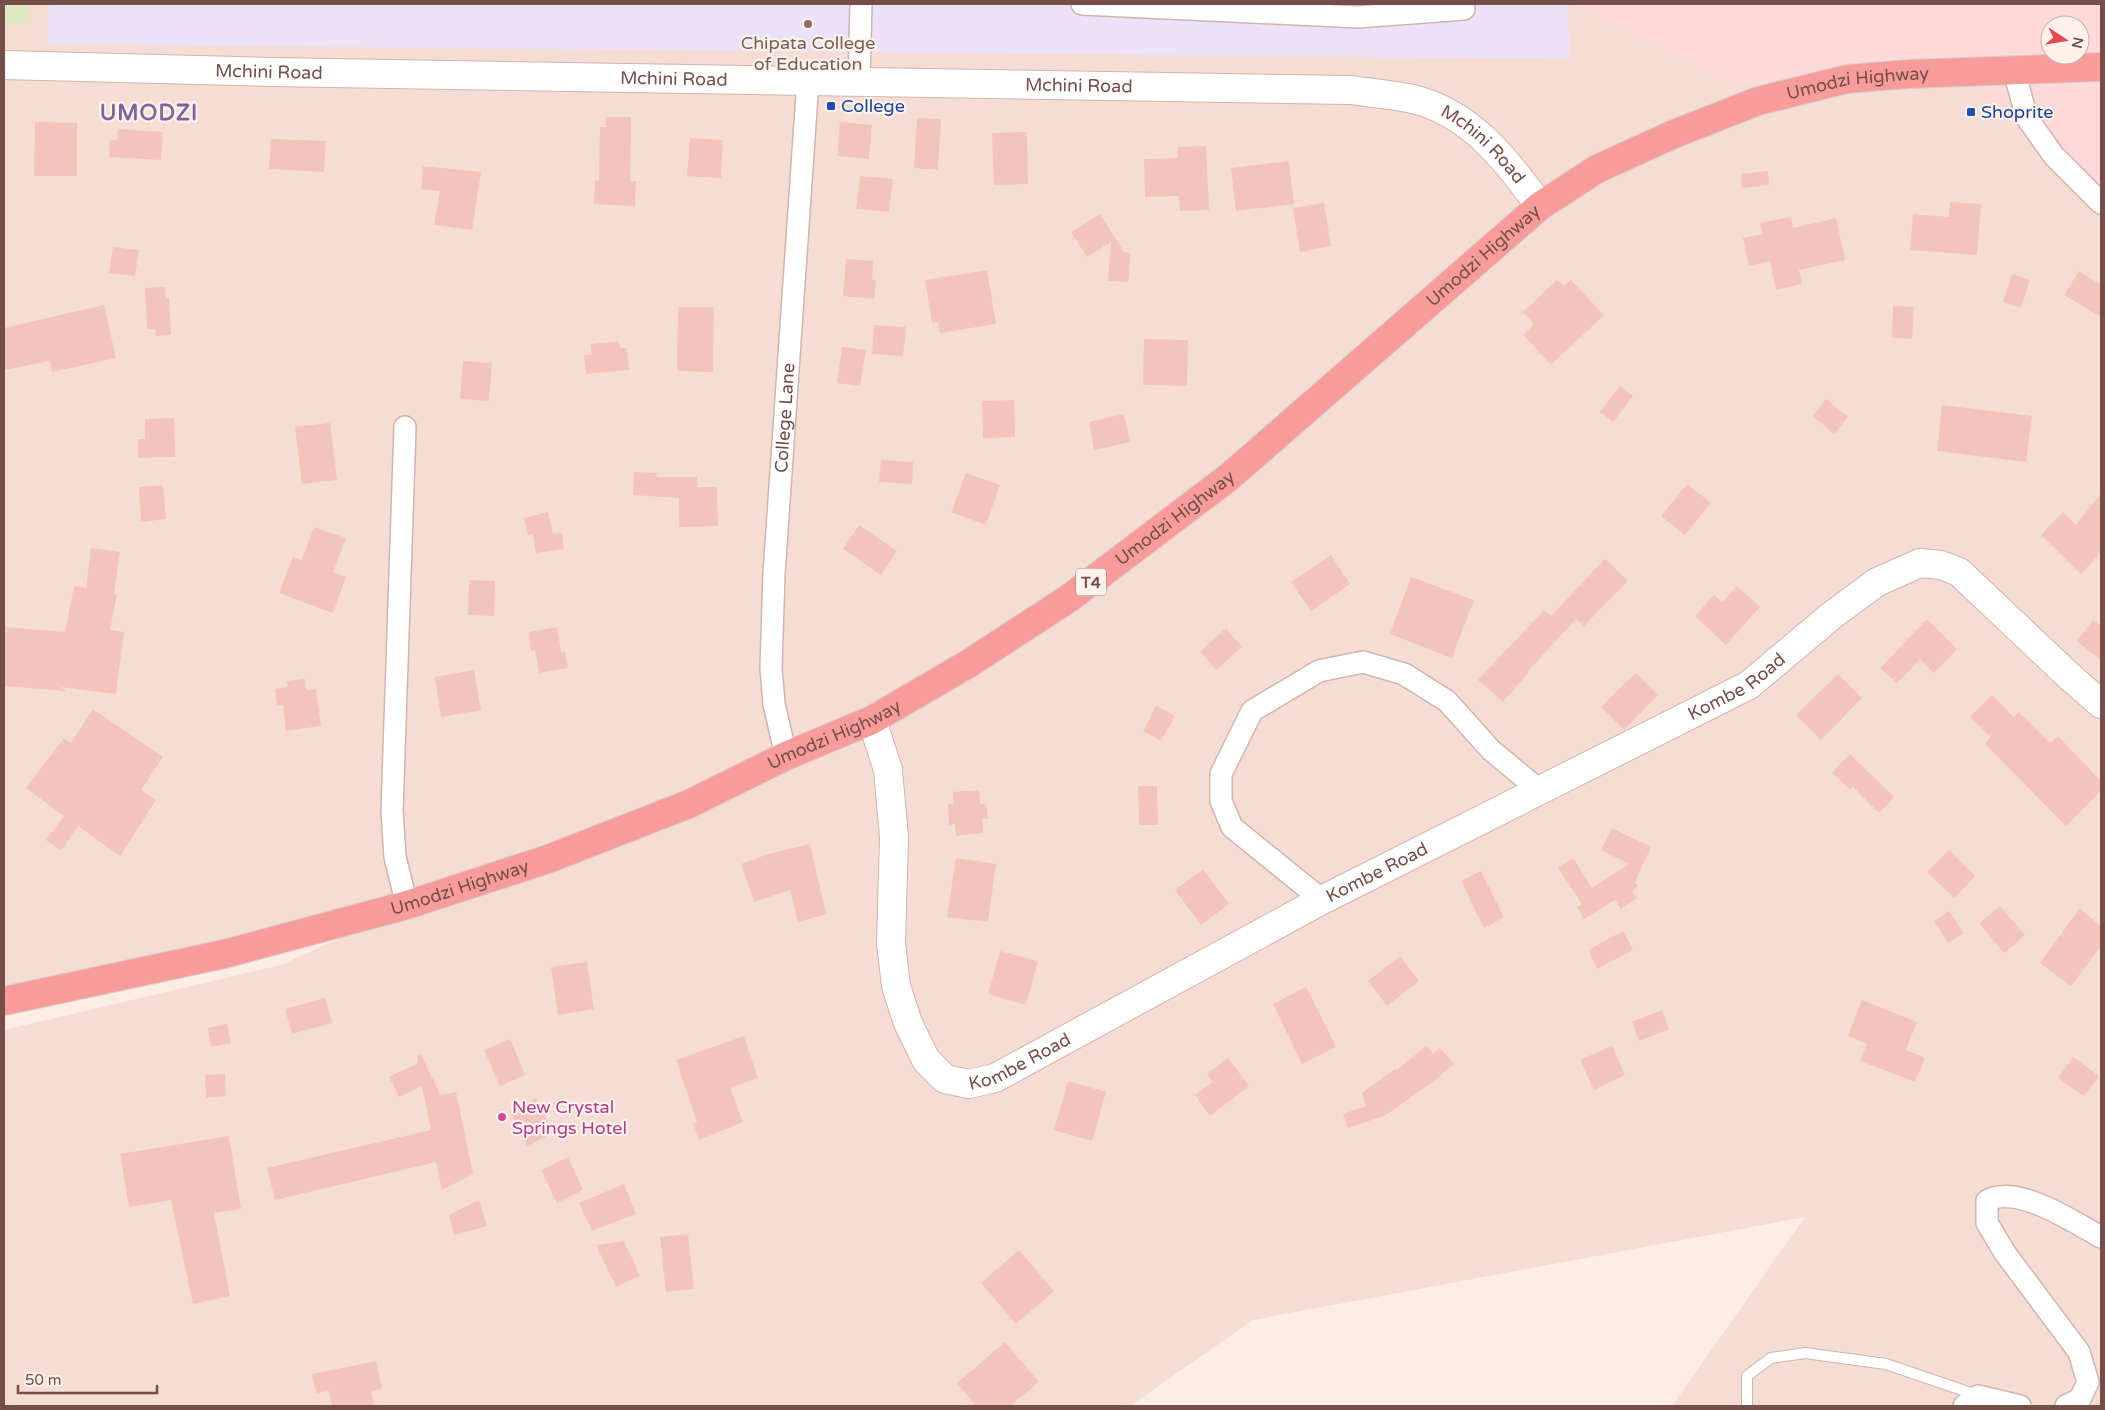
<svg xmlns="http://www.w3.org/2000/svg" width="2105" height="1410" font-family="'Varela Round',sans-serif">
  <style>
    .residential { fill: #f5ddd3 }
    .commercial { fill: #fddad8; fill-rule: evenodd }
    .education { fill: #ebe1f9 }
    .grass { fill: #ddebc3 }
    .building { fill: #f3c4bc }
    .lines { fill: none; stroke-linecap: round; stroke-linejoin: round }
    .lane-casing { stroke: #d1b5ad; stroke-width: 12 }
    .street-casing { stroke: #d1b5ad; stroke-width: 24 }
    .secondary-casing { stroke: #d4b3ab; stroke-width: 30 }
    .highway-casing { stroke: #d9cdcc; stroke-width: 30 }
    .lane { stroke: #fff; stroke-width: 10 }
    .street { stroke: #fff; stroke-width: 21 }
    .secondary { stroke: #fff; stroke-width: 28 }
    .highway { stroke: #f89c9b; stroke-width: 28 }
    .education-dot { fill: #8d6e63; stroke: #fff2ec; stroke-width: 2 }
    .transit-dot { fill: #1a4fb4; stroke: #fff2ec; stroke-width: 2 }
    .hotel-dot { fill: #d1479c; stroke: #fff2ec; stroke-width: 2 }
    .labels { text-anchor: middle; stroke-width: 4.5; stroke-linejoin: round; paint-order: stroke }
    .shield { fill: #fff2ec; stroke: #9f7f7a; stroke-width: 1 }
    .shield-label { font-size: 16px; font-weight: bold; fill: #764e49 }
    .education-label { font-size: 18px; fill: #785e54; stroke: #fff2ec }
    .street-label { font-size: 18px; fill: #764e49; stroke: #fff2ec }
    .transit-label { font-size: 18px; fill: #164399; stroke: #fff2ec; text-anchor: start }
    .hotel-label { font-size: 18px; fill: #b23c85; stroke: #fff2ec; text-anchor: start }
    .district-label { font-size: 22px; font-weight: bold; letter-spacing: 1px; fill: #7b659a; stroke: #fff2ec }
  </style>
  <rect width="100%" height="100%" fill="#fdede5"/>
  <path class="residential" d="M4 4H1576L1728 83 1963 79 2101 214V1406H1672L1805 1217 1253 1320 1130 1406H4V1030L281 965 426 899 4 993Z"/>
  <path class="commercial" d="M1576 4H2101V214L1963 79 1728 83ZM2050 25H2080V55H2050Z"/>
  <path class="education" d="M49 4H1568L1570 59 47 44Z"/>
  <path class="grass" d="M4 4H29L28 23 4 24Z"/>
  <path class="building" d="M606 117H631L630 181H636L635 206 594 204 595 180 599 181 600 127H606Z
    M917 118 941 119 938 170 914 168Z
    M35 122 77 123V176H34Z
    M840 122 872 125 869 159 837 156Z
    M118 129 163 132 161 160 109 157 110 140H117Z
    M1027 132 1028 184 994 185 992 133Z
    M690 138 723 140 721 178 687 176Z
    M271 139 326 141 324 172 269 169Z
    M1206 146 1209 210 1180 211 1179 196 1145 197 1144 159 1178 158V147Z
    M1289 161 1294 204 1236 211 1231 168Z
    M423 166 481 172 472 230 434 225 440 191 421 189Z
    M1768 171 1769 185 1742 188 1741 174Z
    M860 176 893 179 889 212 856 209Z
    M1950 202 1981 204 1977 255 1910 250 1913 214 1949 217Z
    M1324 203 1331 246 1300 252 1293 208Z
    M1100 214 1124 252 1131 253 1128 282 1108 281 1111 242 1087 257 1071 232Z
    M1791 217 1793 228 1836 218 1845 260 1799 270 1802 284 1776 290 1770 261 1749 266 1743 238 1763 234 1760 223Z
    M113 247 139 250 135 276 109 273Z
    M846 259 873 261 872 280H876L874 299 843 296Z
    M987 270 996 324 940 333 938 322 932 323 925 280Z
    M2079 271 2101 285V317L2064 295Z
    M2012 274 2030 280 2021 308 2003 302Z
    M1557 280 1564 286 1571 280 1604 315 1551 365 1523 335 1534 324 1523 312Z
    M165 287 166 298H169L171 335 156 336 155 329H147L145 288Z
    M104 305 116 358 52 372 50 361 4 370V328Z
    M1893 306 1914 307 1912 339 1892 338Z
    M678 307H714L713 372 677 371Z
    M874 325 906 327 903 356 872 354Z
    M1144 339 1188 340 1187 386 1143 385Z
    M619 341 620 348H627L629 370 586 374 584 355 592 354 591 344Z
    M842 347 866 350 860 386 837 383Z
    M463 361 492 363 489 401 460 399Z
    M1620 386 1633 396 1613 422 1600 412Z
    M1826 399 1848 417 1834 434 1813 416Z
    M1014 400 1015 437 983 438 982 401Z
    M1942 405 2032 416 2026 462 1937 451Z
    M1124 414 1130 442 1094 450 1089 422Z
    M174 418 175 457 138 458V439H145V419Z
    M330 423 337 480 302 484 295 427Z
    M881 460 913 462 912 484 879 482Z
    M634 472 657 473 656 477H697L698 487H717L718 526 679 527V498L633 495Z
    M966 473 1000 485 986 525 951 512Z
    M1687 484 1711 503 1685 535 1661 516Z
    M163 485 166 519 141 522 139 487Z
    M2101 493V552L2081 574 2041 535 2063 512 2076 525Z
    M548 512 553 534 562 533 564 549 536 553 533 534 528 535 524 518Z
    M859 525 897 551 881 575 843 549Z
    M314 527 346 538 333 572 346 577 333 613 279 593 293 557 302 560Z
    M91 548 120 552 114 594H117L110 630 124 632 116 694 61 687 66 691 4 686V627L65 632 74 586 86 588Z
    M1331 555 1350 584 1311 611 1291 582Z
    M1605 559 1628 581 1584 626 1576 619 1528 671 1529 672 1503 702 1478 680 1544 610 1551 616Z
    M1411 577 1474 600 1452 658 1390 634Z
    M469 580 495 581 494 616 468 615Z
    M1737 586 1760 607 1726 645 1695 616 1714 595 1722 602Z
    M1927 619 1957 649 1934 673 1920 659 1897 683 1880 668Z
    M2093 620 2101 626V661L2077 641Z
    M557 627 561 652H565L568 668 539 673 535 650 531 651 529 632Z
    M1226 628 1242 647 1216 670 1200 652Z
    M474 670 481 710 441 717 435 677Z
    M1636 673 1658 695 1624 730 1601 707Z
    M1838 674 1862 698 1821 740 1796 715Z
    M305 679 306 690 316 689 321 726 286 731 283 705 277 706 275 689 288 687 287 681Z
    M1992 695 2014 717 2019 712 2050 743 2058 736 2101 781V791L2066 826 1985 744 1991 737 1970 717Z
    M1156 706 1175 716 1161 741 1143 731Z
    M93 709 163 757 141 790 156 800 120 856 78 826 61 851 46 840 64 816 26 788 64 738 71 743Z
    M1850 754 1894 797 1879 813 1853 787 1850 790 1832 773Z
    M1138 786H1157L1158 825H1139Z
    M979 790 980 804 986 803 988 819H982L983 833 956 836 955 824 949 825 948 804 954 803 953 792Z
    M1612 828 1651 847 1635 882 1638 886 1632 891 1637 898 1621 909 1615 900 1584 919 1577 907 1582 904 1558 868 1573 858 1592 888 1629 864 1601 850Z
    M810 844 826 914 798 922 790 890 754 902 741 864 768 854Z
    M1949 850 1975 876 1954 898 1927 872Z
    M956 858 996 864 988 922 947 917Z
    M1203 869 1229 904 1201 925 1175 890Z
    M1481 871 1504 917 1484 928 1461 881Z
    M2000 906 2025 935 2004 953 1979 923Z
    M2080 908 2101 927V946L2071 986 2040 963Z
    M1949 911 1964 933 1948 943 1934 921Z
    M1623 931 1633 950 1597 969 1588 950Z
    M1000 951 1038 961 1026 1005 988 994Z
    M1400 956 1419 981 1387 1006 1368 981Z
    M587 962 594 1009 558 1015 551 967Z
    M1306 987 1336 1047 1302 1064 1273 1004Z
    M325 998 332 1023 292 1034 285 1009Z
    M1862 1000 1917 1022 1906 1050 1925 1058 1915 1082 1860 1061 1867 1044 1848 1036Z
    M1662 1010 1669 1029 1639 1041 1632 1022Z
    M227 1024 231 1043 211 1047 208 1028Z
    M744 1036 758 1078 730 1088 743 1122 699 1140 693 1124 697 1122 676 1060Z
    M510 1039 525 1075 500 1086 484 1050Z
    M1426 1046 1433 1054 1440 1048 1454 1064 1434 1081 1386 1115 1348 1128 1343 1114 1366 1106 1362 1093 1396 1068 1397 1070Z
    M1612 1046 1625 1075 1594 1090 1580 1060Z
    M421 1055 441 1095 456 1092 473 1174 442 1190 436 1162 275 1200 267 1168 431 1130 422 1086 399 1097 389 1077 418 1063 417 1056Z
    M2073 1057 2099 1076 2084 1096 2058 1078Z
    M1228 1058 1249 1086 1210 1116 1195 1095 1213 1082 1207 1074Z
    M225 1074 226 1096 206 1098 205 1075Z
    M1068 1081 1106 1092 1092 1141 1054 1130Z
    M536 1098 553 1133 527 1146 510 1111Z
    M229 1136 241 1209 214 1213 230 1296 193 1304 171 1200 129 1207 120 1154Z
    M568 1157 583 1190 557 1203 541 1170Z
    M624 1184 636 1214 592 1231 579 1203Z
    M479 1200 487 1226 454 1235 449 1215Z
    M688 1234 694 1289 666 1292 660 1237Z
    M624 1241 640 1276 616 1287 596 1245Z
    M1019 1250 1054 1291 1016 1324 981 1283Z
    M1005 1342 1039 1382 1010 1406H976L957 1383Z
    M376 1361 382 1389 371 1391 374 1406H332L329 1391 316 1393 312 1374Z"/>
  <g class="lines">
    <defs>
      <path id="lane" d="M1747 1406V1376L1771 1358 1805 1353 1886 1364 1977 1395"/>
      <g id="street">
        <path d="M1082 4 1358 17 1464 9"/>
        <path d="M2014 71 2027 118 2054 156 2101 203"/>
        <path d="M859 81 861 4"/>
        <path d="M405 427 392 811 395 857 407 905"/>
        <path id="s1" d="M786 756 774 704 771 668 774 574 808 80"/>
        <path d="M1322 900 1232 827 1221 801V774L1252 711 1319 671 1363 662 1404 674 1447 701 1491 750 1539 790"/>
        <path d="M1964 1406 1978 1396 2020 1406"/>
        <path d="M2066 1406 2080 1399 2088 1382 2079 1352 2005 1253 1987 1223V1201C2016 1183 2075 1223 2101 1237"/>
      </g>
      <g id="secondary">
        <path id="s2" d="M4 65 272 72 1351 90C1372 93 1393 95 1413 99 1471 113 1506 160 1540 206"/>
        <path id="s3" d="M872 720 888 770 894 837 891 943 896 986 908 1023 926 1060 945 1079 969 1084 995 1078 1322 900 1749 685 1831 616 1877 582 1920 563 1941 565 1959 572 2068 675 2101 704"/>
      </g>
      <g id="highway">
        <path id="s4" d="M4 1001 224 954 407 905 548 859 689 804 786 756 872 720 968 664 1068 599 1229 477 1540 206 1597 169 1674 134 1758 101 1847 79 1909 74 2101 67"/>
      </g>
    </defs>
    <use href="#lane" class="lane-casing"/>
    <use href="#street" class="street-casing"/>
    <use href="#secondary" class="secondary-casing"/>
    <use href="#highway" class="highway-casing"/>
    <use href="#lane" class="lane"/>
    <use href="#street" class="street"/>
    <use href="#secondary" class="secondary"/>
    <use href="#highway" class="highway"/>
  </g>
  <circle class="education-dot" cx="808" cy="24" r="5"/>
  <g class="transit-dot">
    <rect x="826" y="101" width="10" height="10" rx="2.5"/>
    <rect x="1966" y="107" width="10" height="10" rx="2.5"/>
  </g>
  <circle class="hotel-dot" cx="502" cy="1117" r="5"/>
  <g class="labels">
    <rect class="shield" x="1076" y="568.5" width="30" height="27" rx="4"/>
    <g class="shield-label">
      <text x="1091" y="588">T4</text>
    </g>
    <g class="education-label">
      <text x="808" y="49">Chipata College<tspan x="808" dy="21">of Education</tspan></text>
    </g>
    <g class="street-label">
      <text dy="6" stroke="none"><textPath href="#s2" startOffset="265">Mchini Road</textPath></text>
      <text dy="6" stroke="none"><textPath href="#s2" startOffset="670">Mchini Road</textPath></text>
      <text dy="6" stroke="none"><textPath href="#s2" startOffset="1075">Mchini Road</textPath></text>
      <text dy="6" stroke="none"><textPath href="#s4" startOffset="2105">Umodzi Highway</textPath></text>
      <text dy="6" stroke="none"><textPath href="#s2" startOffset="1495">Mchini Road</textPath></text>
      <text dy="6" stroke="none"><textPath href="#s4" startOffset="1685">Umodzi Highway</textPath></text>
      <text dy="6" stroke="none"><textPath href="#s1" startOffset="340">College Lane</textPath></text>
      <text dy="6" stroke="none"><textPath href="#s4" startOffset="1280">Umodzi Highway</textPath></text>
      <text dy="6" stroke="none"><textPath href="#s3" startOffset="1266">Kombe Road</textPath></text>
      <text dy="6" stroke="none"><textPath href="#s4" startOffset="875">Umodzi Highway</textPath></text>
      <text dy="6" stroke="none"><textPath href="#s3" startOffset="861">Kombe Road</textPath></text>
      <text dy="6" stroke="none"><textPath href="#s4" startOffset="470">Umodzi Highway</textPath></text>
      <text dy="6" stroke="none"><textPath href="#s3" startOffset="456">Kombe Road</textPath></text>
    </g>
    <g class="transit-label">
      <text x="841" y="112">College</text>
      <text x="1981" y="118">Shoprite</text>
    </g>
    <g class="hotel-label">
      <text x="512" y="1113">New Crystal<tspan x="512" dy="21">Springs Hotel</tspan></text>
    </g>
    <g class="district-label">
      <text x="149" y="120">UMODZI</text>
    </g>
  </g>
  <rect width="2105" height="1410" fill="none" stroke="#764e49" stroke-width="10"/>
  <g transform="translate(2065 40) rotate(102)"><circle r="24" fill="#fff2ec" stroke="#c8b0ab"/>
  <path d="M0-4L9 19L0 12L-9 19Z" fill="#e9484c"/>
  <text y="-8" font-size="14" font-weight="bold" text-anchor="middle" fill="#764e49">N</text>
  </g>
  <path d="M18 1385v8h139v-8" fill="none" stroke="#764e49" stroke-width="2.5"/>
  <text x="25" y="1385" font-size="15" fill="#764e49" stroke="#fff2ec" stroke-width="4" paint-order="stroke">50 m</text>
</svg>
